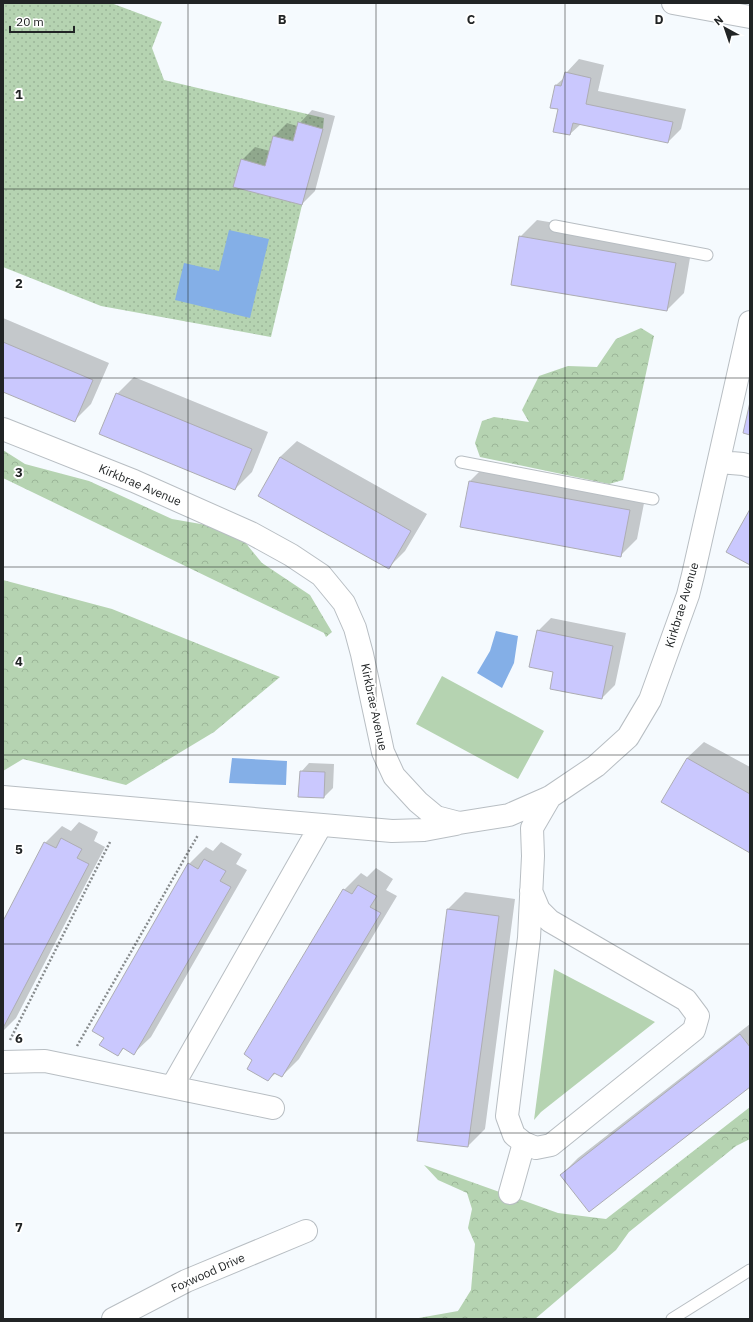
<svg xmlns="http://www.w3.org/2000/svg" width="753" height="1322" font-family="'IBM Plex Sans',sans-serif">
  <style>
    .grass { fill: #b5d3b1 }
    .forest { fill: url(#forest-crowns) }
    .park { fill: url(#park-dots) }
    .water { fill: #84afe7 }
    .shadow { fill: #0003 }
    .building { fill: #cac8fe; stroke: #adadb3 }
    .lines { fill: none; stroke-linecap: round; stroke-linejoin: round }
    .service-casing { stroke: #b8bec3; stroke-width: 13 }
    .minor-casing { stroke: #b8bec3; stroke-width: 24 }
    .secondary-casing { stroke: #b8bec3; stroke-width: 24 }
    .path { stroke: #878b8d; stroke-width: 2.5; stroke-dasharray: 2 2; stroke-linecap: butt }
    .service { stroke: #fff; stroke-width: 11 }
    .minor { stroke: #fff; stroke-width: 22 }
    .secondary { stroke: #fff; stroke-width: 22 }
    .grid { fill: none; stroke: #212425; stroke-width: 1; stroke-opacity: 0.55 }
    .labels { text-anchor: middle; stroke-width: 4; stroke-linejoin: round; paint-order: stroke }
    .street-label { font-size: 12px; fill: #212425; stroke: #fff }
    .grid-label { font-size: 13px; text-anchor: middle; font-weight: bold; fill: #212425; stroke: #fff; stroke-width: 4; stroke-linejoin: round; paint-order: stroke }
  </style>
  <defs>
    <pattern id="forest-crowns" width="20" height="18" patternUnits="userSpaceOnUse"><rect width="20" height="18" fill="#b5d3b1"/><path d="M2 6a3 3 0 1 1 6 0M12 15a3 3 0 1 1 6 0" fill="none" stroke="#9bb598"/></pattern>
    <pattern id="park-dots" width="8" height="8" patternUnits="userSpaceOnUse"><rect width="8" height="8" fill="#b5d3b1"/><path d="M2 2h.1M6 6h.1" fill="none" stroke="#9bb598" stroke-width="1.8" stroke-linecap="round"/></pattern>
  </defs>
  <rect width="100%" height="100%" fill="#f5fafe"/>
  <path class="grass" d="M442 676 544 731 518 779 416 724Z
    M554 969 655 1022 541 1112 534 1120Z"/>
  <path class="forest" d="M641 328 654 336 623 480 609 484 480 457 475 443 482 421 494 417 529 422 522 410 539 376 568 366 597 367 616 339Z
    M3 450 25 464 89 481 172 519 235 530 262 563 310 595 332 632 326 637 324 633 3 478Z
    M3 580 112 609 280 677 214 732 126 785 23 759 3 771Z
    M750 1107V1139L736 1146 629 1232 616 1250 535 1319H413L458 1311 471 1290 475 1244 468 1228 472 1209 467 1193 438 1180 424 1165 558 1213 606 1219Z"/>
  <path class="park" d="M3 3H111L162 22 152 48 164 80 324 118 323 129 302 205 271 337 101 306 3 267Z"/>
  <path class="water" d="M229 230 269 239 250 318 175 300 184 263 219 271Z
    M496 631 518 636 514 663 502 688 477 673 490 651Z
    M232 758 287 761 286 785 229 783Z"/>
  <path class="shadow" d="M579 59 604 65 598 91 686 109 681 129 668 142 581 124 570 134 559 109 556 85 565 77 566 73Z
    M312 110 335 116 315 191 302 204 242 160 255 147 270 151 274 136 287 123 297 126Z
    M537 220 692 246 684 293 667 310 520 237Z
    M3 318 109 363 91 404 74 421 3 391Z
    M134 377 268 432 252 472 235 489 117 394Z
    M297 441 427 514 405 551 388 568 280 457Z
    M487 464 646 493 637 539 620 556 470 481Z
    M551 618 626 633 615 685 602 698 554 671 538 631Z
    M704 742 750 767V851L687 758Z
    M309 763 334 764 333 788 324 797 301 772Z
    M79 822 98 832 94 841 105 847 16 1018 3 1031V923L45 843 62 826 71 831Z
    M221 842 242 854 236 864 247 870 151 1037 134 1053 124 1048 118 1055 105 1038 93 1031 189 864 206 847 213 851Z
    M376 868 393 879 386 890 397 896 299 1059 282 1076 276 1073 268 1080 344 890 361 873 367 877Z
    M465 892 515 899 485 1129 468 1146 448 909Z
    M750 1024V1086L561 1175 578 1158Z"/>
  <path class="building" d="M565 72 591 78 586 104 673 122 668 143 573 123 570 135 553 132 558 109 550 108 555 85 561 86Z
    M298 122 323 129 302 205 233 187 241 159 265 166 273 136 293 141Z
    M519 236 676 263 667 311 511 285Z
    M3 342 93 380 75 422 3 392Z
    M116 393 252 449 235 490 99 434Z
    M750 402V435L743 433Z
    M280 457 411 531 389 569 258 496Z
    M469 481 630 510 621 557 460 527Z
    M750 509V565L726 552Z
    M537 630 613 646 602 699 550 689 553 672 529 667Z
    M687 758 750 794V853L661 802Z
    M300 771 325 772 324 798 298 797Z
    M61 838 82 849 77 858 89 864 3 1028V921L44 842 56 848Z
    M204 859 226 871 220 881 231 887 134 1055 123 1048 118 1056 99 1045 104 1038 92 1031 188 863 198 869Z
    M358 885 377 896 370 907 381 913 282 1077 274 1073 268 1081 247 1069 252 1060 244 1054 343 889 352 894Z
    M447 909 499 916 468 1147 417 1141Z
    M740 1034 750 1047V1087L589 1212 560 1175Z"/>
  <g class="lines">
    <defs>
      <path id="service" d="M555 226 707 255
        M461 462 653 499
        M672 1319 750 1270"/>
      <path id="minor" d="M3 429 134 481 251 533 291 555 321 575 344 603 355 628 362 654 383 752 394 776 418 802 436 817 459 823 509 815 550 797 596 766 628 737 650 700 688 595 693 575 750 322
        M719 462 743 464 750 466
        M3 797 392 831 424 830 456 824
        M531 891 539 910 550 921 686 1000 698 1016 694 1030 551 1145 536 1148 524 1143 514 1135 507 1116 529 938 533 856 532 828 550 797
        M3 1062 45 1061 273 1108
        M172 1087 321 825
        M510 1193 524 1143
        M113 1319 186 1281 306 1231"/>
      <path id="secondary" d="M673 3 750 17"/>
    </defs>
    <use href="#service" class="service-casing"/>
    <use href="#minor" class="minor-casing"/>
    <use href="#secondary" class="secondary-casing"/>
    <path class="path" d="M10 1040 110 842
      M77 1046 198 835"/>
    <use href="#service" class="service"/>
    <use href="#minor" class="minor"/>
    <use href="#secondary" class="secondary"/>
  </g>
  <path class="grid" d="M188 3V1319M376 3V1319M565 3V1319M3 189H750M3 378H750M3 567H750M3 755H750M3 944H750M3 1133H750"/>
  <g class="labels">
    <g class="street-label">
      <text transform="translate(140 485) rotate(23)" y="4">Kirkbrae Avenue</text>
      <text transform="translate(682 605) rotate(-73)" y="4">Kirkbrae Avenue</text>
      <text transform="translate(374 707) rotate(78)" y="4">Kirkbrae Avenue</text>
      <text transform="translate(208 1273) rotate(-24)" y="4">Foxwood Drive</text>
    </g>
  </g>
  <g class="grid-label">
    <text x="282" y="24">B</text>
    <text x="471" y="24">C</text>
    <text x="659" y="24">D</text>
    <text x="19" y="99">1</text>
    <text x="19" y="288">2</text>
    <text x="19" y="477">3</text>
    <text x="19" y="666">4</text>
    <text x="19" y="854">5</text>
    <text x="19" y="1043">6</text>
    <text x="19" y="1232">7</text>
  </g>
  <rect width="753" height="1322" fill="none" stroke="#212425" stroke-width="8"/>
  <g transform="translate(725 28) rotate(320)" stroke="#ffffff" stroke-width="3" paint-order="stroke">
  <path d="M0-3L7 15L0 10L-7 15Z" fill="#212425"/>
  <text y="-6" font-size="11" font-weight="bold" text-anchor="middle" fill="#212425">N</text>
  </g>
  <path d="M10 26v6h64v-6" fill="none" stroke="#212425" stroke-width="2"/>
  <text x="16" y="26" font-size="12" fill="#212425" stroke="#ffffff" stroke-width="3" paint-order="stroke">20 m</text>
</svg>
